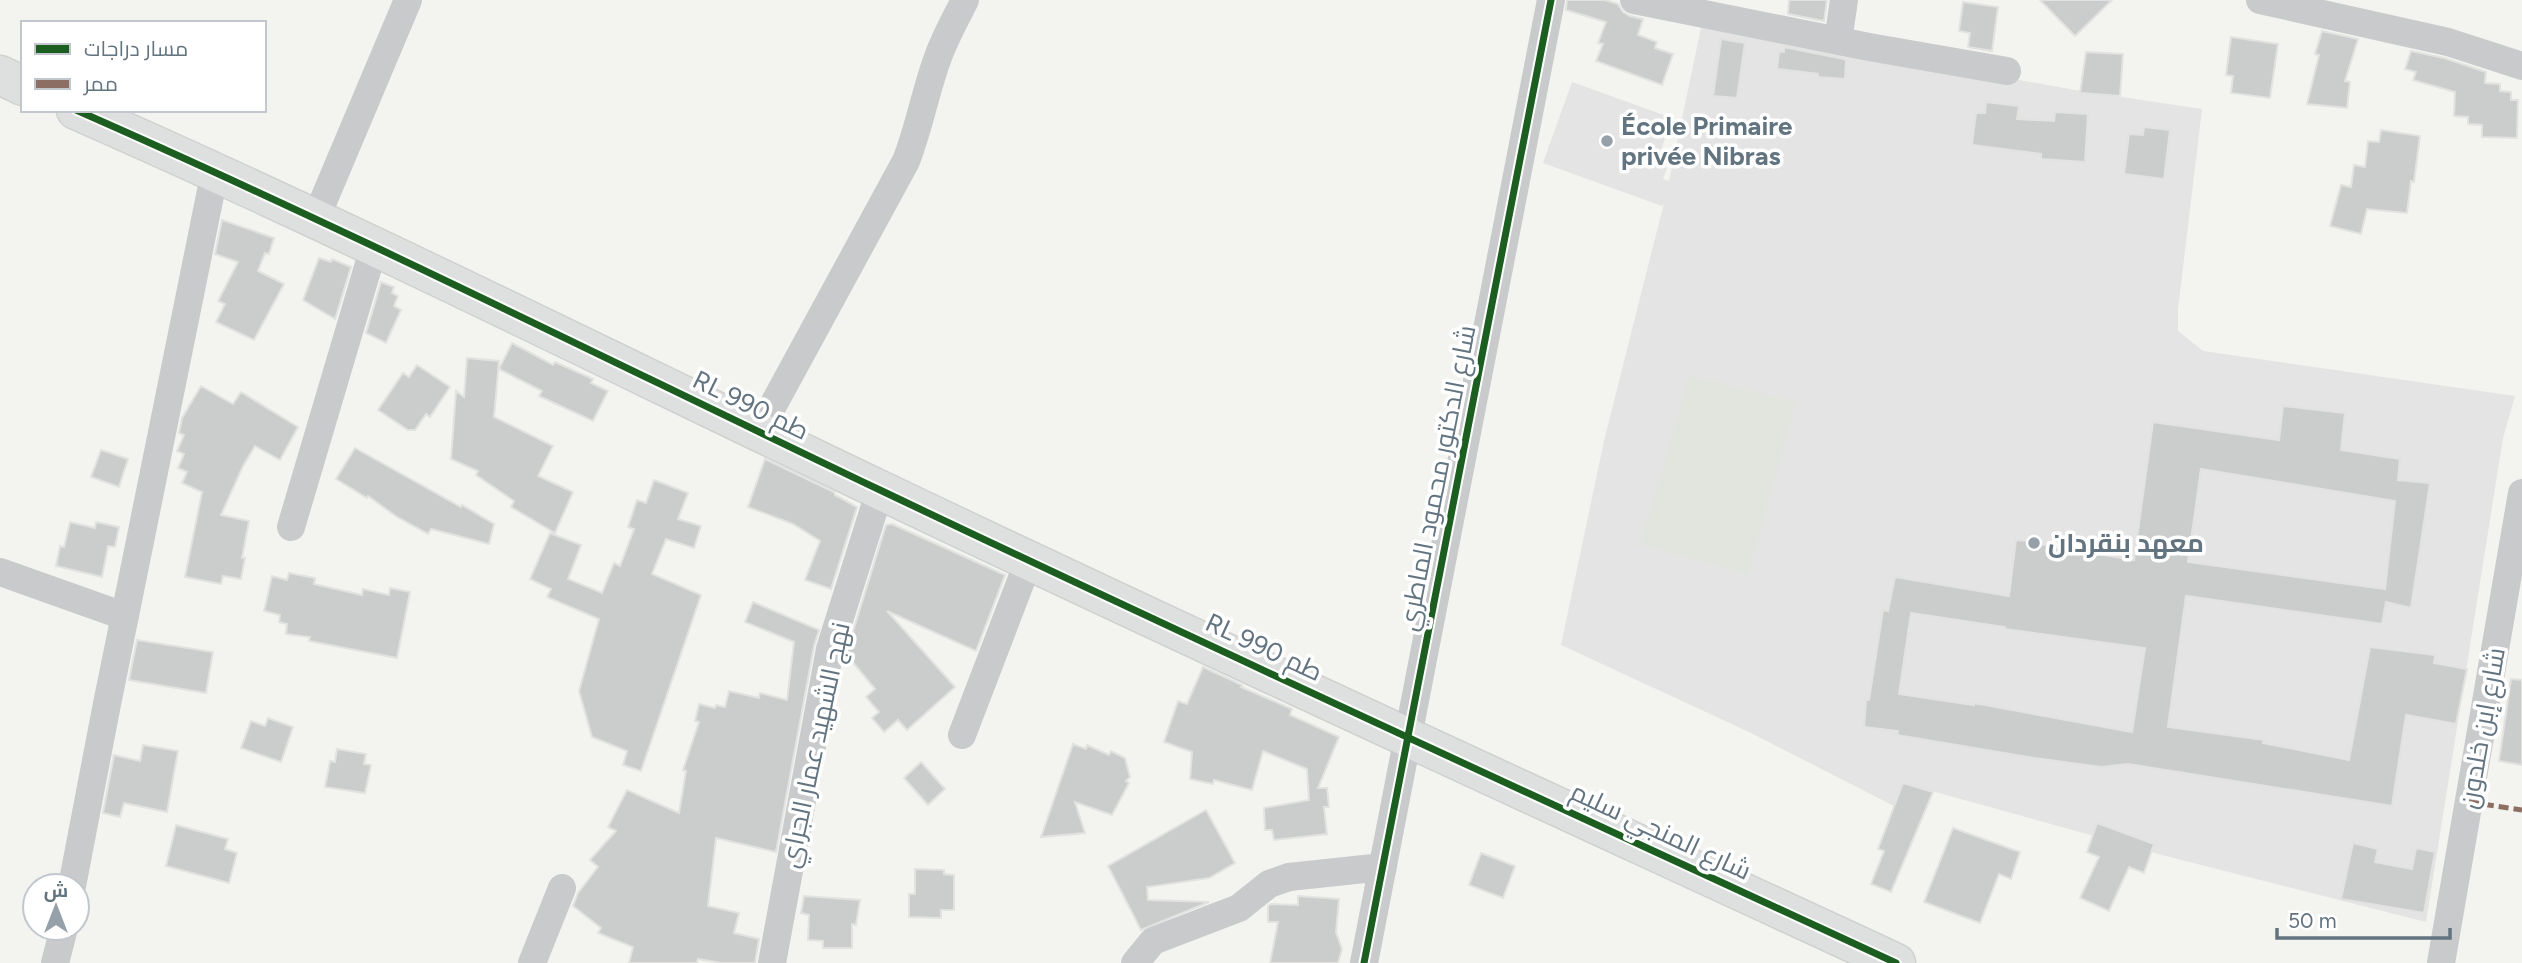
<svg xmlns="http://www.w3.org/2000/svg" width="2522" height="963" font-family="Figtree,Cairo,sans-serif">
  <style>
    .built { fill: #e3e4e3 }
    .green { fill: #e1e5de }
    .building { fill: #cbcdcd; stroke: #e2e2e0; stroke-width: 2; fill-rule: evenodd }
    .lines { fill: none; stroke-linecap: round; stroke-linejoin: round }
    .secondary-casing { stroke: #d0d1d1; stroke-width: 41 }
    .street { stroke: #c8cacb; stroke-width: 28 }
    .secondary { stroke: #dedfdf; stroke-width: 38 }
    .quiet { stroke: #8d6e63; stroke-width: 5; stroke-dasharray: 10 5; stroke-linecap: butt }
    .cycleway-casing { stroke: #fff; stroke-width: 11 }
    .cycleway { stroke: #1b5e20; stroke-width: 7 }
    .poi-dot { fill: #95a0a8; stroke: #fff; stroke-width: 2.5 }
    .labels { text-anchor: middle; stroke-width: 7; stroke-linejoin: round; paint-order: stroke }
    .poi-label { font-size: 26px; font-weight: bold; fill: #637481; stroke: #fff; text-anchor: start }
    .street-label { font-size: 26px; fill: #637481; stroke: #fff }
  </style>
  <rect width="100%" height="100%" fill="#f3f3f0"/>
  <path class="built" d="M1702 23 2069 89 2202 109 2178 309V331L2203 351 2515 396 2503 438 2426 922 2166 856 1903 783 1894 806 1747 731 1561 645 1604 441 1664 203 1662 206 1543 163 1572 82 1672 118 1656 164 1667 168 1663 179 1669 181Z"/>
  <path class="green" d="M1690 376 1795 402 1748 574 1641 544Z"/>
  <path class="building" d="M1567 0H1605L1618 4 1623 12 1630 16 1643 19 1638 35 1657 42 1655 48 1673 54 1662 85 1596 61 1603 44 1598 43 1606 22 1566 10Z
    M1789 0H1827L1824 21 1788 14Z
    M2040 0H2112L2075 36Z
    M1963 2 1998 7 1992 51 1968 47 1970 33 1959 31Z
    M2322 31 2358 39 2345 81 2350 82 2347 108 2307 104 2319 55 2315 54Z
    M2231 37 2278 44 2270 98 2231 93 2233 76 2226 75Z
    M1721 39 1745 43 1737 98 1713 96Z
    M1784 47 1844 59 1846 61 1845 79 1818 77V74L1777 69 1779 52H1784Z
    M2411 51 2444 58 2486 72 2485 83 2500 84V91L2511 92V100H2518L2517 138 2482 137V125L2468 124V117L2454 116 2455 92 2413 80 2416 72 2405 69Z
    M2086 52 2123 54 2120 96 2080 93Z
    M1986 102 2019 106 2017 119 2054 121 2055 112 2088 114 2085 162 2041 159V154L1972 145 1976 113H1985Z
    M2144 127 2170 130 2164 179 2124 174 2129 134 2143 135Z
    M2381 130 2420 136 2414 182 2411 181 2407 213 2367 209 2361 234 2330 226 2341 185 2351 187 2354 165 2365 167 2368 141 2379 142Z
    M222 220 274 238 269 254 265 253 258 271 284 284 254 340 216 322 225 304 218 301 238 262 215 254Z
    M319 258 331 262 332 259 351 267 335 319 303 300Z
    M381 282 394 287 392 293 398 296 394 306 401 310 386 343 366 333Z
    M512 343 553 365 555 362 593 379 591 383 608 391 593 421 539 396 542 391 499 369Z
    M467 358 499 361 494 417 553 446 538 476 573 492 555 533 511 507 514 501 476 475 478 471 451 459 456 391 464 397Z
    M417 365 450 387 430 417 426 414 415 430H408L378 410 403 373 409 377Z
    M201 386 233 404 241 392 298 427 280 460 255 446 243 466 221 515 249 521 242 558H245L241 579 223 576 221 584 185 577 202 492 182 483 187 472 178 468 184 454 177 451 184 435 179 433 182 418Z
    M2283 406 2345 413 2341 450 2400 459 2398 480 2430 483 2411 608 2386 602 2382 624 2186 596 2168 727 2264 740 2263 743 2349 760 2370 647 2435 655 2434 663 2467 669 2456 724 2406 715 2392 806 2128 764 2101 767 2034 758 1897 735 1898 731 1864 727 1866 700H1869L1883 610 1888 611 1895 577 2009 596 2016 540 2040 542 2039 544 2134 560 2153 422 2279 440ZM2201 469 2395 501 2385 589 2188 562ZM1911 613 2005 627V629L2145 648 2132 732 1974 703V705L1899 694Z
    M355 448 461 507 462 505 494 524 489 544 431 529 428 534 397 517 368 496 367 498 336 479Z
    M101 450 128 459 119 487 91 477Z
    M765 459 834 492 835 495 857 507 831 589 805 580 820 541 793 524 748 507Z
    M654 480 688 493 678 519 701 526 694 548 666 539 652 574 701 595 641 771 623 765 627 751 592 737 579 691 599 619 547 597 551 589 530 579 550 533 581 545 568 579 602 593 614 563 620 566 634 529 628 527 637 500 646 503Z
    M70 522 95 528 96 522 119 527 115 547 108 546 102 577 56 566 60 546 64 547Z
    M892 524 1005 575 976 651 887 611 955 687 907 730 898 720 884 732 872 718 879 712 866 697 875 689 846 654 886 525Z
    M289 573 315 578 314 584 362 595 363 589 389 595 390 588 410 592 397 658 309 641 310 637 286 634 287 624 279 622 280 615 264 611 272 576 287 580Z
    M753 602 819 630 814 646 776 852 716 838 708 906 739 913 734 933 759 939 755 963H721L698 959 697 963H629L633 947 598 933 601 928 573 906 578 893 598 867 590 860 616 831 608 827 627 790 679 813 686 771 683 770 699 722 695 721 699 704 715 708 716 705 725 707 729 691 759 698 760 693 787 700 794 642 745 622Z
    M137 640 213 652 206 693 129 680Z
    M1203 667 1242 685 1241 687 1292 709 1290 715 1339 737 1318 788H1327L1329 807H1324L1327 834 1274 840 1272 830H1265L1264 808 1309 800 1307 769 1263 751 1252 790 1214 780 1213 784 1190 779 1192 752 1164 742 1178 701 1187 704Z
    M2511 679 2522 680V765L2499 761Z
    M268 718 293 727 281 762 241 748 251 721 265 726Z
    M1073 744 1086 749 1087 745 1109 755 1111 751 1125 758 1130 777 1126 781 1129 783 1112 815 1075 802 1085 833 1041 837Z
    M143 745 178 751 167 812 124 803 120 817 103 813 114 755 140 761Z
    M337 749 366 754 364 764 371 765 365 793 325 787 330 761 335 762Z
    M921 762 945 789 928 805 904 778Z
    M1903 783 1933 792 1891 892 1871 884 1884 851 1878 849Z
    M1206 810 1235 863 1209 878 1147 887 1148 900 1209 902 1141 930 1108 866Z
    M2097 823 2154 844 2144 873 2129 867 2109 911 2080 898 2099 857 2087 852Z
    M176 825 228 839 225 849 237 853 229 883 166 866Z
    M1953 828 2020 852 2011 879 1999 874 1980 923 1924 902Z
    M2353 843 2378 849 2375 862 2412 869 2416 848 2435 852 2424 913 2341 899Z
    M1481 853 1515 866 1503 898 1469 885Z
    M915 869 944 870V874L954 875V910H941V918L909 917V894H915Z
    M804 896 860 900 856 925 852 924V948H823V941L808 940 809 915 801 913Z
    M1298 896 1339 899 1336 932 1342 949 1338 963H1270L1278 922H1268V906L1271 904 1298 905Z"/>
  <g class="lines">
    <defs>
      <path id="secondary" d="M0 75 23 86
        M76 110C347 229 612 362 880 490 1217 651 1557 806 1896 963"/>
    </defs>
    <use href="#secondary" class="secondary-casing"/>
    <path class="street" d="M1634 0 1869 47 2007 71
      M2260 0 2448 42 2522 66
      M1838 41 1844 0
      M316 218 408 0
      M759 431 906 161C919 128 925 93 937 60 944 39 955 20 965 0
      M291 527 374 247
      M0 572 124 616
      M962 735 1029 560
      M72 886 106 709 215 171
      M55 963 64 928
      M532 963 562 888
      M772 963 830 649 880 490
      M1135 963 1153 941 1239 908 1269 884 1289 877 1383 867
      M1364 963 1551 0
      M2441 963 2522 493"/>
    <use href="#secondary" class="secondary"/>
    <path class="quiet" d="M2469 802 2522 810"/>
    <defs>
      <path id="cycleway" d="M76 110C347 229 612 362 880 490 1217 651 1557 806 1896 963
        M1364 963 1551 0"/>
    </defs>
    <use href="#cycleway" class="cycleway-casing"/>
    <use href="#cycleway" class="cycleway"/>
  </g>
  <g class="poi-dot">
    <circle cx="1607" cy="141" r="7"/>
    <circle cx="2034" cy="543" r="7"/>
  </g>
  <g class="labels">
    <g class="poi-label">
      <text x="1621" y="135">École Primaire<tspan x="1621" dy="30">privée Nibras</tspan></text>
      <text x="2048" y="552">معهد بنقردان</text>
    </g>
    <g class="street-label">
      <text transform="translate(751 405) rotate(26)" y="9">RL طم 990</text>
      <text transform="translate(1437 478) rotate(-79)" y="9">شارع الدكتور محمود الماطري</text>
      <text transform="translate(1264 647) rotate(25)" y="9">RL طم 990</text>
      <text transform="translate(2482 728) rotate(-80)" y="9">شارع إبن خلدون</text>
      <text transform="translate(815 745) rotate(-78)" y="9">نهج الشهيد عمار الجراي</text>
      <text transform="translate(1661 831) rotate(25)" y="9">شارع المنجي سليم</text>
    </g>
  </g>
  <rect x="21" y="21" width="245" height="91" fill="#ffffff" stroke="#c1c7cd" stroke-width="2"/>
  <rect x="35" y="44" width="35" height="10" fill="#1b5e20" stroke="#c1c7cd" stroke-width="2"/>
  <text x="84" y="56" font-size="21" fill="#637481">مسار دراجات</text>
  <rect x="35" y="79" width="35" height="10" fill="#8d6e63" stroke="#c1c7cd" stroke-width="2"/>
  <text x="84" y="91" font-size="21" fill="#637481">ممر</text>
  <g transform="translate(56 907)"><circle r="33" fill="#ffffff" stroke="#c1c7cd" stroke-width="2"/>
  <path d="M0-5L12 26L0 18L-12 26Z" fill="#95a0a8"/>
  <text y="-10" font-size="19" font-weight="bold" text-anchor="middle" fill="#637481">ش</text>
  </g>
  <path d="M2277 928v10h173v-10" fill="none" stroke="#637481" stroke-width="3.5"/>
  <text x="2288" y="928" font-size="21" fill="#637481" stroke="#ffffff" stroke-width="5" paint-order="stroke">50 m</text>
</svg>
